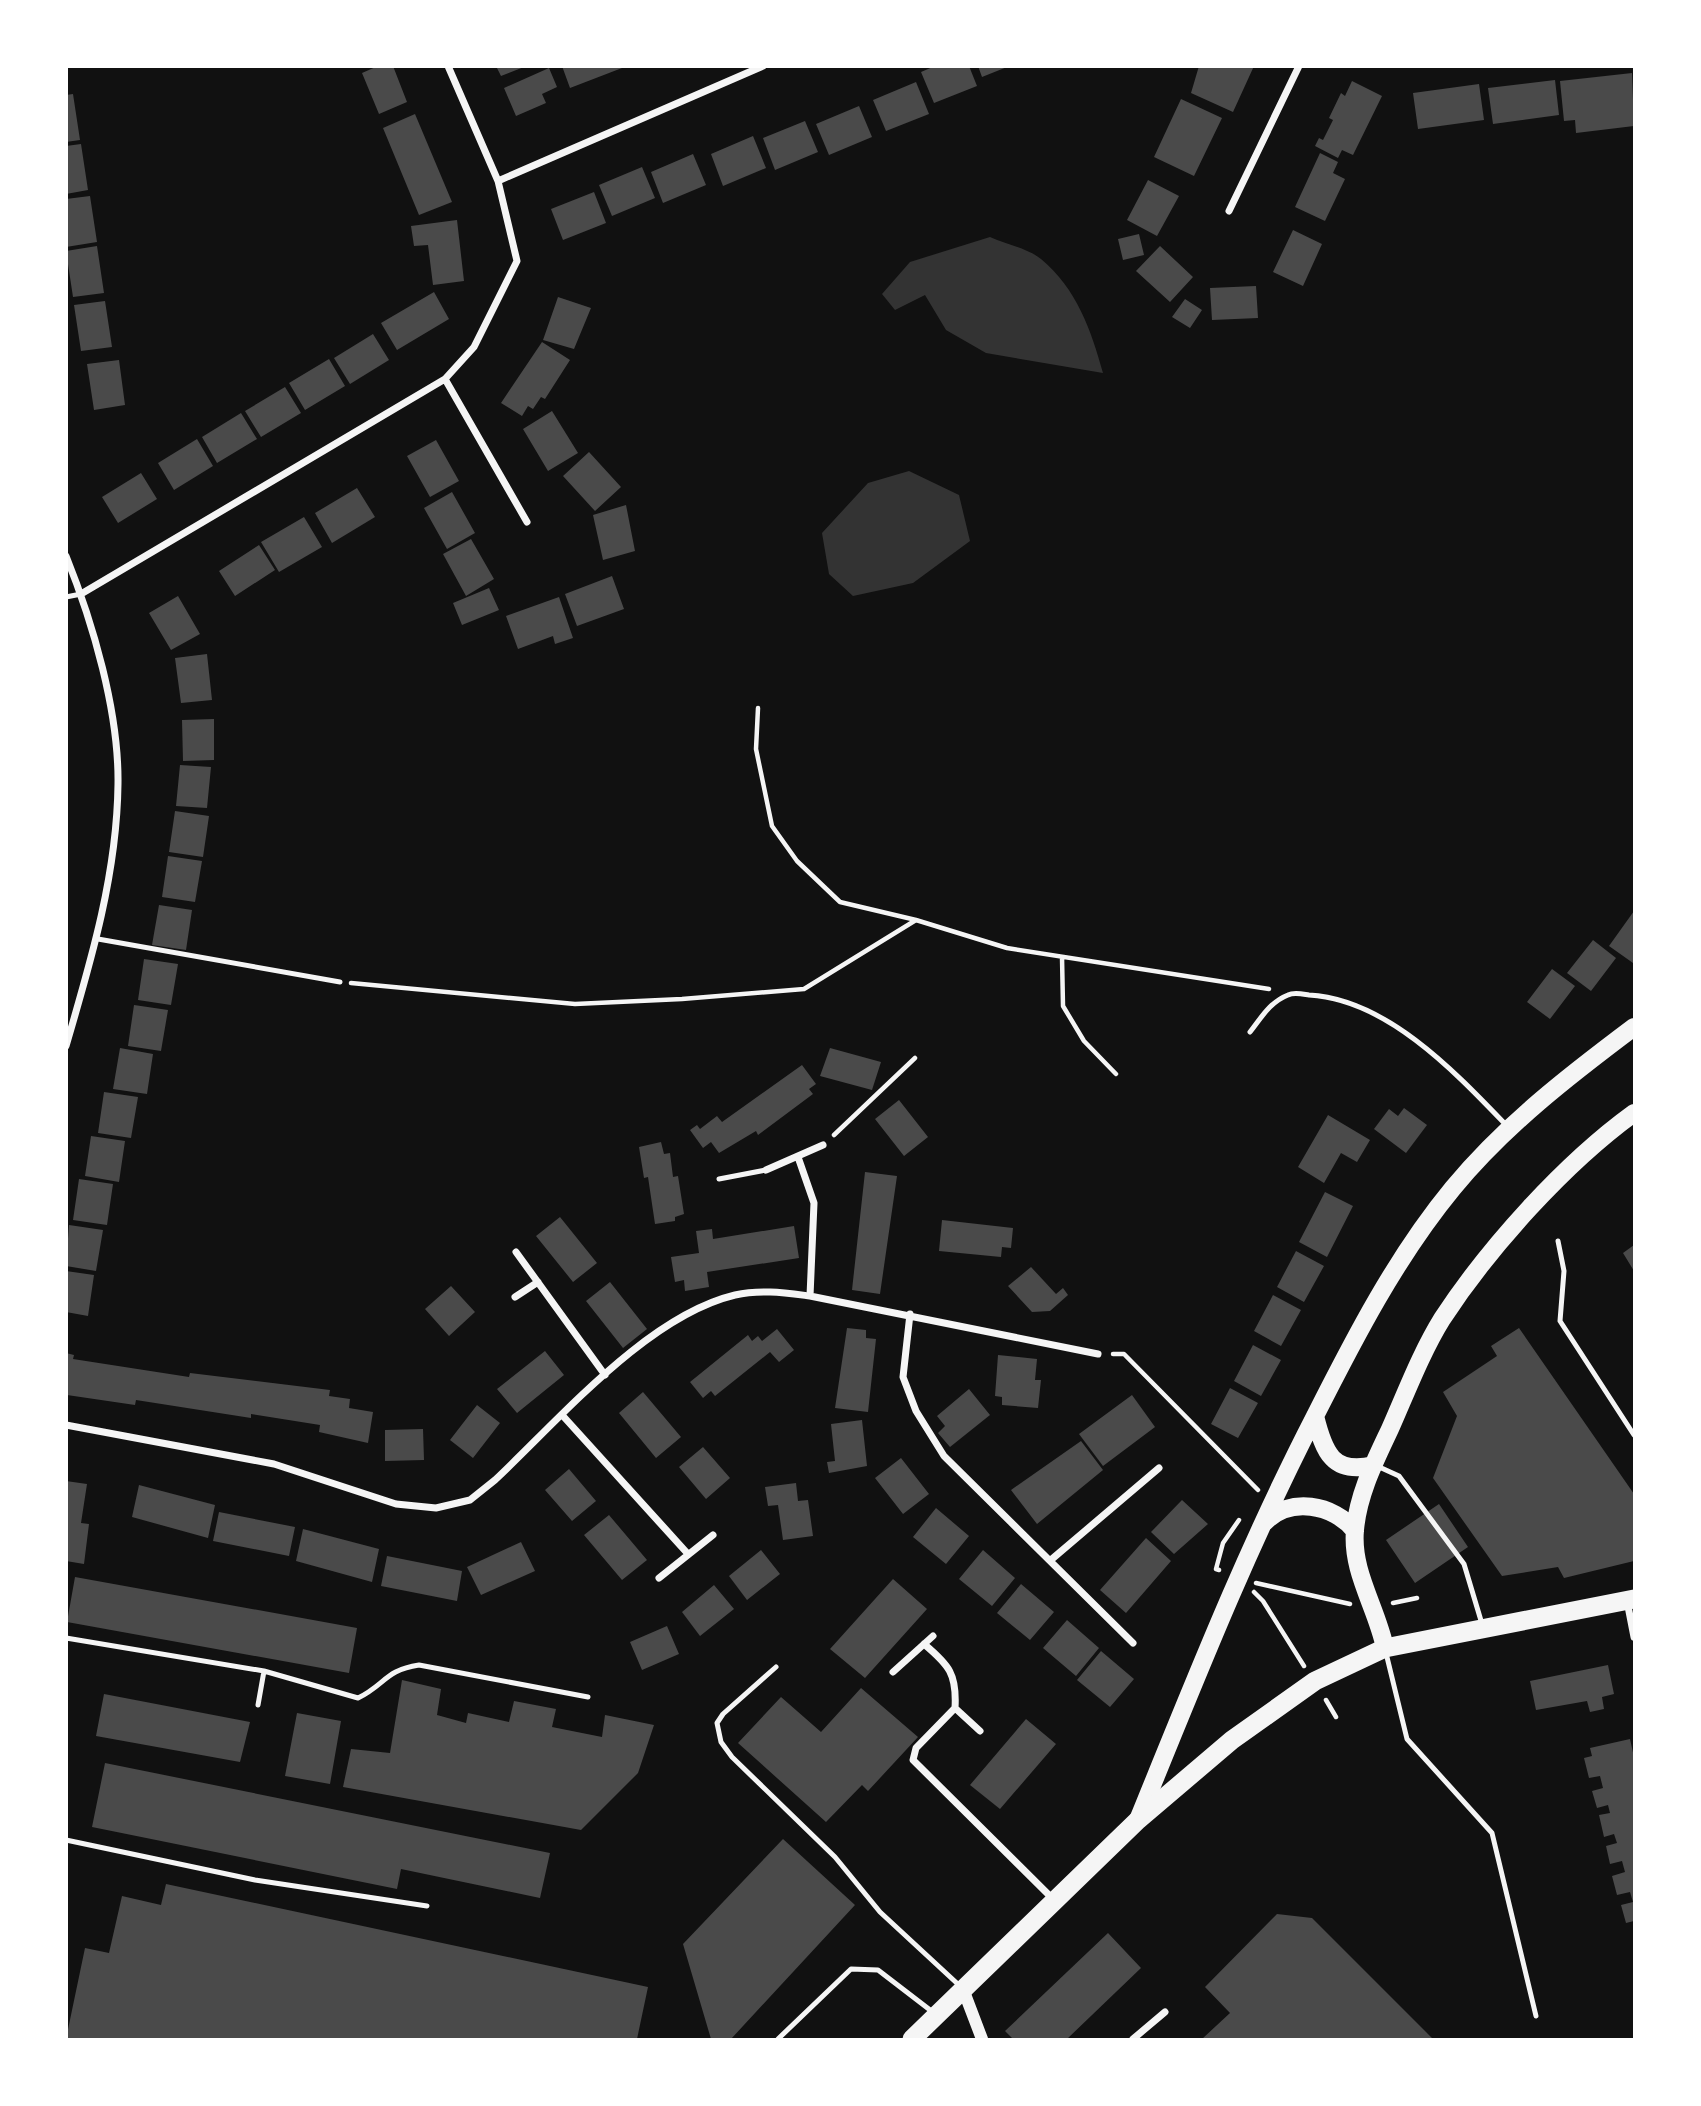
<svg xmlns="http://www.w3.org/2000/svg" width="1701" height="2106" font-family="Cabin,sans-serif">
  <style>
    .water { fill: #333 }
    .building { fill: #4a4a4a }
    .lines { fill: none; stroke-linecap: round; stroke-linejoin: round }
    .path { stroke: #f5f5f5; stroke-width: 4.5 }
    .service { stroke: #f5f5f5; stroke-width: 5 }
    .minor { stroke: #f5f5f5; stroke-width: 7 }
    .tertiary { stroke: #f5f5f5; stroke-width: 12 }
    .primary { stroke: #f5f5f5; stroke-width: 18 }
    .trunk { stroke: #f5f5f5; stroke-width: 19 }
  </style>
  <rect width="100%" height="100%" fill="#111"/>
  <path class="water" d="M990 237C1006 244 1029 249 1041 259 1077 289 1091 330 1103 373L986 353 946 330 925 295 895 310 882 294 910 262Z
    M909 471 959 495 970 541 913 583 853 596 829 574 822 533 868 483Z"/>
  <path class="building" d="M378 66H393L407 102 379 114 362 73Z
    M496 66H524V67L501 76Z
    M562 66H621L622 68 570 88Z
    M935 66H969L977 86 934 103 921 72Z
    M978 66H1007V67L982 77Z
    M1199 66H1254L1233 112 1191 93Z
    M549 68 557 87 542 94 546 103 516 116 504 88Z
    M1632 73 1634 126 1576 133 1575 120 1564 121 1560 81Z
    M1555 80 1559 115 1493 124 1488 88Z
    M1352 81 1382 96 1353 155 1342 150 1338 158 1315 146 1319 138 1323 140 1333 120 1329 118 1341 93 1345 96Z
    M916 82 929 114 886 131 873 100Z
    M1479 84 1484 120 1418 129 1413 93Z
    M73 94 80 140 66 142V95Z
    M1181 99 1222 118 1194 176 1154 157Z
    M859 106 872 137 829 155 816 124Z
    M415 114 452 202 419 215 383 128Z
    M805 121 818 152 775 170 763 138Z
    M753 136 766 168 723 186 711 154Z
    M81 144 88 190 66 194V146Z
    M1320 153 1338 162 1333 173 1345 179 1325 221 1295 207Z
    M693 154 706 185 663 203 651 172Z
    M642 167 655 198 612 216 599 185Z
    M1148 180 1179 196 1157 236 1127 220Z
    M594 192 606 223 563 240 551 209Z
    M90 196 97 242 66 247V199Z
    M457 220 464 281 433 285 428 245 414 246 411 226Z
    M1293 230 1322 244 1303 286 1273 272Z
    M1139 234 1144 255 1123 260 1118 239Z
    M97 246 104 293 73 297 66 251Z
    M1160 246 1193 277 1170 302 1136 271Z
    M1256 286 1258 318 1212 320 1210 288Z
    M434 292 449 319 397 350 381 323Z
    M558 297 591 308 574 349 543 340Z
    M1185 299 1202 310 1190 328 1172 317Z
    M105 301 112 347 81 351 74 305Z
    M373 334 389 360 350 384 334 358Z
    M542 342 570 360 545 399 541 397 533 409 528 406 522 416 501 403Z
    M329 359 345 386 305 410 289 383Z
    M119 360 125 405 94 410 87 364Z
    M285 387 301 413 261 437 245 411Z
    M552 411 578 453 548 471 523 429Z
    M241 413 257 439 217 463 202 437Z
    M197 439 213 466 174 490 158 463Z
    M436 440 459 481 430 497 407 456Z
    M589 452 621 487 595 511 563 476Z
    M141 473 157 499 118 523 102 497Z
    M357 488 375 517 332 543 315 513Z
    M452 492 475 533 447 549 424 508Z
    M626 505 635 551 603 560 593 515Z
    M304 517 322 547 279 572 261 542Z
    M471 539 494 579 466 596 443 554Z
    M259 545 275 570 235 596 219 571Z
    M612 576 624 609 577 626 565 594Z
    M489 588 499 610 462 625 453 603Z
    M178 596 200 634 171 650 149 613Z
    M559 597 573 638 555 644 553 636 518 649 506 616Z
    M207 654 212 700 181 703 175 658Z
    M214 719V760L183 761 182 720Z
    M180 765 211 767 207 808 176 806Z
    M175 811 209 816 203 857 169 852Z
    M168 856 202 861 195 902 162 897Z
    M159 905 192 910 186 950 152 945Z
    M1634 911V961L1633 963 1609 946Z
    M1593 940 1616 958 1591 991 1567 973Z
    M144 959 178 964 171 1005 138 1000Z
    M1552 969 1575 986 1550 1019 1527 1002Z
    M134 1005 168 1010 161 1051 128 1046Z
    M120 1048 153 1054 147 1094 113 1089Z
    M830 1048 881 1062 872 1090 820 1076Z
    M802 1065 816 1084 809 1089 813 1094 758 1135 756 1131 719 1153 711 1142 703 1148 690 1130 697 1125 700 1129 717 1116 722 1122Z
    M104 1092 138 1097 131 1138 98 1133Z
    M899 1100 928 1137 904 1156 875 1119Z
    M1404 1108 1427 1125 1406 1153 1374 1129 1389 1109 1398 1116Z
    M1328 1115 1370 1140 1357 1162 1341 1153 1324 1183 1298 1167Z
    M91 1136 125 1141 119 1182 85 1176Z
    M661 1142 664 1154 670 1153 673 1177 678 1176 684 1214 675 1217V1221L655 1224 648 1177 644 1178 639 1147Z
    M865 1172 897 1176 880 1294 852 1290Z
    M79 1179 113 1184 107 1225 73 1220Z
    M1325 1192 1353 1206 1327 1257 1299 1242Z
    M560 1217 597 1263 573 1282 536 1236Z
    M942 1220 1013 1228 1011 1248 1002 1247 1001 1257 939 1251Z
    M69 1225 103 1230 96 1271 66 1266Z
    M794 1226 799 1258 707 1272 709 1287 685 1291 684 1280 675 1282 671 1257 699 1253 696 1231 712 1229 713 1239Z
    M1634 1245V1271L1623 1253Z
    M1296 1251 1324 1266 1304 1302 1277 1287Z
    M1031 1267 1056 1294 1063 1288 1068 1295 1050 1311 1032 1312 1008 1286Z
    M66 1271 94 1275 88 1316 66 1312Z
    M610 1282 647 1329 623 1348 586 1301Z
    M451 1286 475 1312 449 1336 425 1309Z
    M1273 1295 1301 1310 1281 1346 1254 1331Z
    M847 1328 866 1330V1338L876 1339 868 1412 835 1408Z
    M1519 1328 1634 1494V1561L1564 1578 1558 1567 1502 1576 1433 1478 1457 1416 1443 1392 1497 1356 1491 1346Z
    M777 1329 794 1350 779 1362 770 1352 715 1396 711 1391 703 1398 690 1382 748 1335 752 1341 758 1336 762 1341Z
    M1253 1345 1281 1360 1261 1396 1234 1381Z
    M545 1351 564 1375 517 1413 497 1389Z
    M66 1353 74 1355 73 1359 189 1377 190 1373 330 1390 329 1396 350 1399 349 1408 373 1412 368 1443 319 1432 320 1425 251 1414V1418L136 1400 135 1405 67 1395Z
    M998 1355 1037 1359 1035 1380H1041L1038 1408 1002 1405V1397L995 1396Z
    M1230 1388 1258 1403 1238 1438 1211 1424Z
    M969 1389 990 1415 950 1447 938 1433 945 1426 937 1416Z
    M643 1392 681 1437 656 1458 619 1413Z
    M1132 1395 1155 1427 1103 1466 1079 1434Z
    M477 1405 500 1423 473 1458 450 1440Z
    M862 1420 867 1466 829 1473 827 1462 835 1461 831 1424Z
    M423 1429 424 1460 385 1461V1430Z
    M1081 1441 1103 1470 1037 1524 1011 1490Z
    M703 1447 730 1478 706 1499 679 1467Z
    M901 1458 929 1494 903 1514 875 1478Z
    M569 1469 596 1501 572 1521 545 1490Z
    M66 1481 87 1484 81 1523 89 1524 84 1564 66 1561Z
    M796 1483 798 1501 808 1500 813 1536 783 1540 778 1505 768 1506 765 1487Z
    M139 1485 215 1505 208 1538 132 1517Z
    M1182 1500 1208 1524 1174 1554 1151 1532Z
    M1439 1504 1468 1547 1415 1583 1386 1540Z
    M936 1508 969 1536 946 1564 913 1537Z
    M219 1512 295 1527 289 1556 213 1541Z
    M609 1515 647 1560 622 1580 584 1535Z
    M303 1529 379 1549 372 1582 296 1561Z
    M1146 1538 1171 1561 1126 1613 1100 1590Z
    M521 1542 535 1571 481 1595 467 1567Z
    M761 1550 780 1574 747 1600 729 1576Z
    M983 1550 1015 1578 992 1606 959 1579Z
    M387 1556 462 1571 457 1601 381 1586Z
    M75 1577 357 1628 349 1673 67 1622Z
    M893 1579 927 1609 865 1678 830 1649Z
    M1021 1584 1054 1612 1030 1640 997 1613Z
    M714 1585 734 1609 700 1636 682 1612Z
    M1067 1620 1099 1648 1076 1676 1043 1648Z
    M667 1626 679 1654 642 1670 630 1642Z
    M1101 1651 1134 1679 1110 1707 1077 1680Z
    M1608 1665 1614 1694 1602 1697 1604 1709 1590 1712 1587 1701 1536 1710 1530 1681Z
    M402 1680 441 1689 437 1715 466 1723 468 1713 509 1722 514 1701 556 1709 552 1727 602 1737 605 1715 654 1725 638 1773 581 1830 343 1787 351 1749 390 1753Z
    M861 1688 918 1737 868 1791 862 1785 826 1822 738 1743 781 1697 821 1732Z
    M104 1694 250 1722 240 1762 96 1736Z
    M297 1713 341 1721 330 1784 285 1776Z
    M1026 1719 1056 1744 1000 1809 970 1785Z
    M1630 1739 1634 1757V1921L1626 1923 1621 1905 1633 1902 1630 1892 1617 1895 1612 1876 1625 1872 1622 1861 1610 1864 1606 1846 1617 1843 1614 1834 1604 1837 1599 1815 1610 1813 1608 1805 1597 1808 1592 1791 1603 1788 1600 1776 1589 1778 1584 1758 1592 1756 1590 1748Z
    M105 1763 550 1853 540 1898 401 1869 397 1889 92 1827Z
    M783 1839 855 1905 731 2039H711L683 1944Z
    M166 1884 648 1987 637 2039H66L85 1948 109 1953 122 1896 161 1905Z
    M1277 1914 1312 1918 1433 2039H1202L1230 2013 1205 1987Z
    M1108 1933 1141 1968 1067 2039H1013L1005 2031Z"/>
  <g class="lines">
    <path class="path" d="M758 708 756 749 772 826 797 861 840 902 916 920 1007 948 1269 989
      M1062 957 1063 1006 1084 1041 1116 1074
      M351 983 575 1004 682 999 804 989 916 920
      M834 1135 915 1058
      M1113 1354H1124L1258 1490
      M1219 1570 1216 1569 1223 1543 1239 1520
      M1256 1583 1350 1604
      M1254 1592 1263 1601 1304 1666
      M1393 1603 1417 1598
      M1326 1700 1336 1717"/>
    <path class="service" d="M66 597 81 594
      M98 939 340 982
      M1250 1032C1261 1018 1270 1002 1288 995 1294 992 1302 994 1309 995 1387 999 1456 1073 1507 1126
      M719 1179 766 1170
      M1558 1241 1564 1271 1560 1321 1634 1435
      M1377 1466 1399 1476 1464 1564 1482 1624
      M66 1638 264 1671 358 1698C385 1685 385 1670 419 1665L588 1697
      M1386 1653 1407 1739 1492 1833 1536 2016
      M776 1667 723 1714 717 1723 721 1742 732 1757 835 1857 880 1912 961 1987
      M258 1705 264 1671
      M66 1840 255 1880 427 1906
      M778 2039 851 1969 878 1970 934 2013"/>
    <path class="minor" d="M498 181 763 66
      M1229 211 1299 66
      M445 379 527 522
      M66 556C93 623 119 712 118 784 117 874 91 961 66 1046
      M81 594 445 379 474 347 517 261 498 181 448 66
      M798 1157 814 1203 810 1296
      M766 1170 823 1145
      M516 1252 605 1375
      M515 1297 538 1282
      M910 1314 903 1377 916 1411 944 1456 1133 1643
      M563 1416 688 1554
      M66 1425 274 1464 396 1504 436 1508 470 1500 495 1480C560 1419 647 1316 735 1295 760 1289 786 1293 810 1296L1098 1354
      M1052 1559 1159 1468
      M659 1578 713 1535
      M1627 1601 1634 1637
      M924 1644C949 1665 957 1674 955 1708L980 1731
      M893 1672 933 1636
      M955 1708 916 1748 913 1760 1054 1900
      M1133 2039 1165 2012"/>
    <path class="tertiary" d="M963 1989 982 2039"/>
    <path class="primary" d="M1315 1416C1324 1453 1333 1475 1374 1465
      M1264 1523C1289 1496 1334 1504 1355 1531
      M1385 1648C1377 1608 1351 1572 1355 1530 1358 1494 1375 1461 1390 1429 1406 1393 1421 1353 1442 1319 1489 1247 1565 1163 1634 1113
      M1138 1820C1193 1685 1247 1548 1314 1418 1354 1339 1396 1257 1453 1188 1505 1125 1570 1075 1634 1027"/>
    <path class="trunk" d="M912 2039 1138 1820 1232 1740 1315 1681 1385 1648 1634 1599"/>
  </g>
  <rect width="1701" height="2106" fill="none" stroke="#ffffff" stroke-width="136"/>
</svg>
